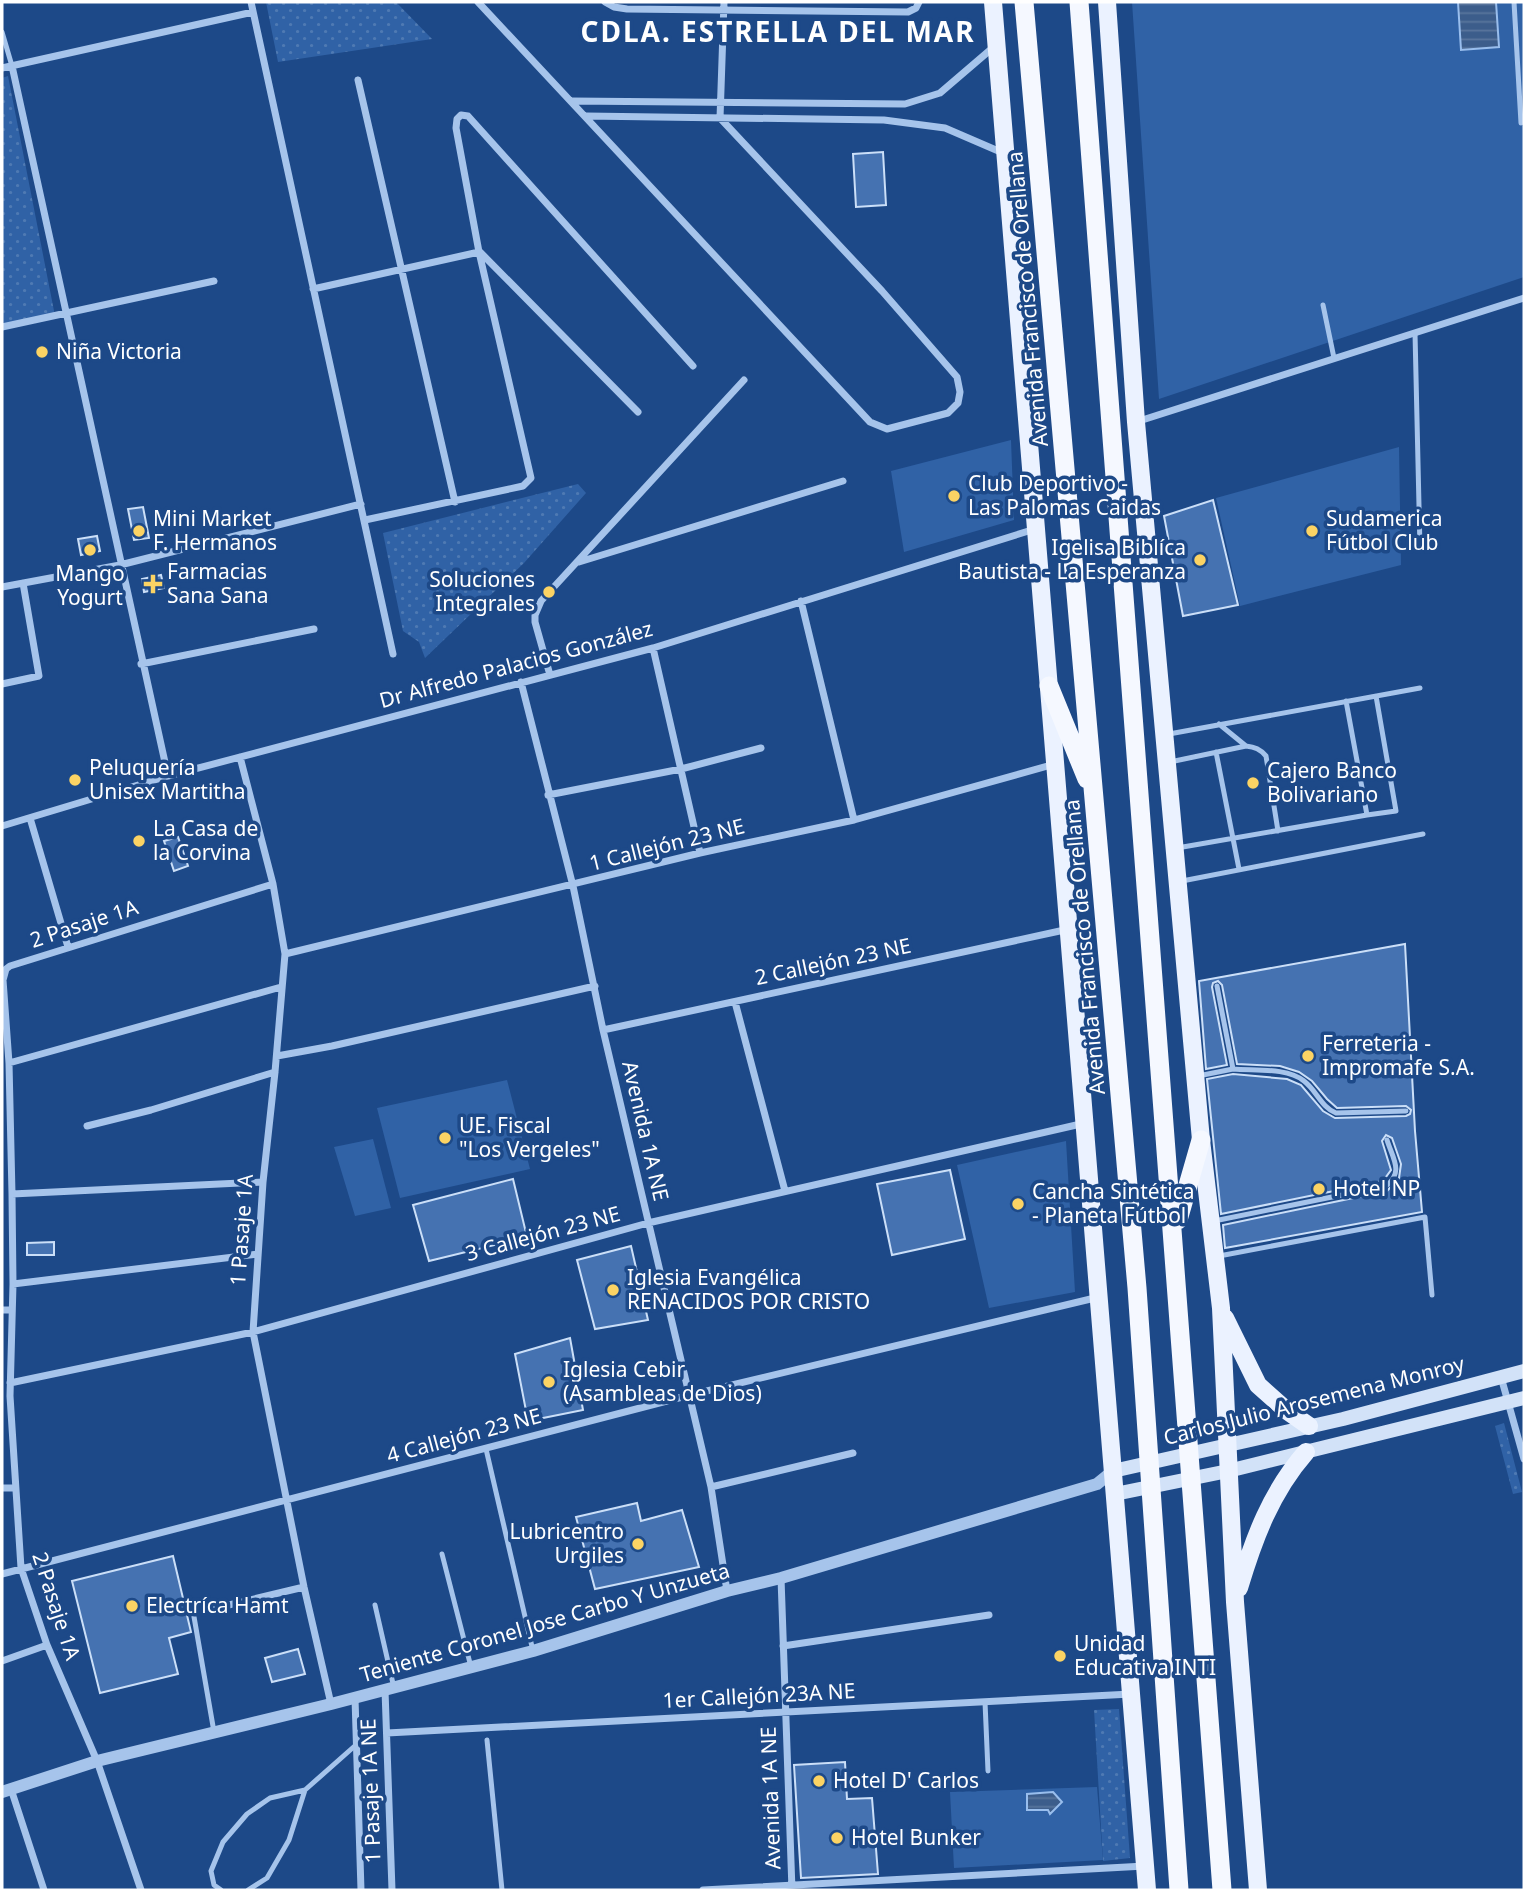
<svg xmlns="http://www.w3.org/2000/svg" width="1526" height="1892" font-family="'Noto Sans',sans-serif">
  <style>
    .green { fill: url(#green-dots) }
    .pitch { fill: #3062a6 }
    .water { fill: url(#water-rules); stroke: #99beed; stroke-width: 2 }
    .building { fill: #4572b1; stroke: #cbdff8; stroke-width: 2 }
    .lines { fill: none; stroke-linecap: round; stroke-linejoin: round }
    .service { stroke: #a6c4eb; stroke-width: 5 }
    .minor { stroke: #a6c4eb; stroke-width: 7 }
    .tertiary { stroke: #a6c4eb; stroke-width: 12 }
    .secondary { stroke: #d2e2f8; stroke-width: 14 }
    .primary { stroke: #ebf2ff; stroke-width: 18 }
    .trunk { stroke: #f5f8ff; stroke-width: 19 }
    .poi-dot { fill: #fbd364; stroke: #1d4988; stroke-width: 2.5 }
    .labels { text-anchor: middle; stroke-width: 7; stroke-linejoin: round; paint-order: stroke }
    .street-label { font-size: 21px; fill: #fff; stroke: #1d4988 }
    .poi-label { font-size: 21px; fill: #fff; stroke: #1d4988; text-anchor: start }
    .district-label { font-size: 28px; font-weight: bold; letter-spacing: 2px; fill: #fff; stroke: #1d4988 }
  </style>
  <defs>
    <pattern id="green-dots" width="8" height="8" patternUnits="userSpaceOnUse" patternTransform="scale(1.75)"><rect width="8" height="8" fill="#3062a6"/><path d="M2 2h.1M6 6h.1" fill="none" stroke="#4f7ab3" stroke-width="1.8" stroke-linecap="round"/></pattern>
    <pattern id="water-rules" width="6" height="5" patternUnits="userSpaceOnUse" patternTransform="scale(1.75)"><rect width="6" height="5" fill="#3c5d8b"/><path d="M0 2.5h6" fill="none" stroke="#59759c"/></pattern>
  </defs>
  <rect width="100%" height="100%" fill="#1d4988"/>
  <path class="green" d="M266 2H396L432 39 278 62Z
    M8 76 55 316 2 327V78Z
    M578 484 586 493 524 563 425 658 419 642 403 631 383 533Z
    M1504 1423 1522 1492 1513 1494 1495 1426Z
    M1119 1709 1130 1858 1103 1861 1094 1710Z"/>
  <path class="pitch" d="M1132 2H1524V277L1159 399Z
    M1011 440 1014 520 904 552 891 471Z
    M1399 447 1401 565 1240 606 1216 498Z
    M507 1080 530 1169 400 1198 377 1108Z
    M373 1139 391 1208 355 1216 334 1147Z
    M1066 1141 1075 1292 989 1308 957 1165Z
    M1097 1787 1103 1860 954 1868 950 1792Z"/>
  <path class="water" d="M1458 2H1496L1499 47 1461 50Z
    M1053 1792 1062 1802 1050 1814 1048 1810H1027V1794Z"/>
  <path class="building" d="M883 152 886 205 856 207 853 154Z
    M1213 500 1238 605 1183 616 1164 516Z
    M143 507 149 538 134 540 128 509Z
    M97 536 100 551 81 555 78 539Z
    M161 575 164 588 144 592 142 579Z
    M178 837 188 866 174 871 164 841Z
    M1405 944 1415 1131 1422 1212 1225 1248 1223 1225 1387 1191 1399 1178 1401 1164 1392 1138 1386 1135 1382 1141 1391 1170 1383 1181 1221 1214 1207 1079 1233 1074 1287 1079 1301 1085 1323 1111 1335 1118 1406 1116 1410 1114 1411 1110 1406 1106 1337 1108 1327 1099 1312 1081 1299 1072 1280 1066 1237 1064 1222 985 1218 981 1213 983 1212 987 1227 1065 1206 1069 1199 981Z
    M950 1170 965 1239 892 1255 877 1184Z
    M513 1179 527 1237 429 1261 413 1205Z
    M54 1242V1255H27V1243Z
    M631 1246 648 1320 595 1329 577 1260Z
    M570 1338 583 1410 528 1421 515 1354Z
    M637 1503 641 1521 682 1510 699 1567 595 1589 576 1517Z
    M173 1556 191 1632 169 1638 178 1674 100 1693 72 1581Z
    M298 1649 305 1674 272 1682 265 1658Z
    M845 1762 847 1799 872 1798 878 1874 801 1878 794 1765Z"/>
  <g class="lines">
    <path class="service" d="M1514 2 1521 123
      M2 32 12 66
      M1323 305 1334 358
      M1415 333 1420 549
      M1219 724 1246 746
      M1169 734 1420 688
      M1216 752 1239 869
      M1170 762 1246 746C1255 747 1260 749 1266 756L1278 831
      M1367 815 1396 811 1376 696
      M1177 848 1367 815 1346 701
      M1182 881 1423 834
      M1233 1069C1254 1071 1287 1067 1304 1081 1317 1091 1321 1107 1336 1113L1406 1111
      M1198 1076 1233 1069 1217 986
      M1214 1221 1386 1186C1404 1172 1393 1159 1387 1140
      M1219 1256 1425 1217 1432 1295
      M486 1449 533 1651
      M442 1554 471 1667
      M375 1605 394 1688
      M193 1611 214 1732
      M985 1702 988 1771
      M487 1740 502 1890
      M221 1890 214 1885 211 1871 223 1842 247 1814 270 1798 305 1790
      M248 1890 267 1878 289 1840 305 1790 357 1744"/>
    <path class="minor" d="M251 2 393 654
      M478 2 870 422 887 429 948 413 958 403 960 392 957 377 882 291 720 118 724 2
      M605 2 614 7 627 9 908 12 916 8 919 2
      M12 66 168 776
      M2 68 253 12
      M358 80 455 502
      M572 101 905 104 940 93 996 45
      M586 116 884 120 945 128 1003 153
      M480 252 638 412
      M313 289 479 252
      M2 327 214 281
      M1136 422 1524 298
      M365 520 523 486 531 478 479 252 456 128 457 119 461 115 468 116 693 366
      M579 562 843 481
      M2 587 120 565 361 504
      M801 601 854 820
      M653 648 700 853
      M141 664 314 629
      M550 675 535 622V615L541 601 744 380
      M521 682 573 886 603 1030 711 1487 727 1591
      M2 684 39 676 23 583
      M240 757 273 884 285 954 275 1072 263 1182 253 1332 304 1587 331 1704
      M548 795 681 769 761 748
      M30 818 68 947
      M2 826 168 776 653 648 1035 529
      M285 954 700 853 854 820 1055 764
      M735 1002 785 1191
      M603 1030 1069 929
      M277 1056 332 1046 595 986
      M9 1063 281 987
      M87 1126 151 1110 275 1072
      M12 1194 263 1182
      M13 1284 258 1254
      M2 1310H12
      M1501 1377 1524 1459
      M10 1383 253 1332 648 1223 1085 1123
      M711 1487 853 1453
      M2 1488H15
      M2 1574 690 1395 1099 1297
      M781 1578 792 1890
      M212 1609 304 1587
      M783 1646 989 1615
      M2 1661 47 1645
      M385 1690 392 1890
      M355 1698 361 1890
      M387 1733 1131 1694
      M11 1789 44 1890
      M141 1890 97 1761 47 1645 21 1568 10 1396 13 1284 12 1194 9 1063 3 980 6 969 10 966 273 884
      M703 1890 1145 1866"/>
    <path class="tertiary" d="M2 1792 97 1761 331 1704 533 1651 727 1591 781 1578 1097 1484 1113 1471"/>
    <path class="secondary" d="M1113 1471 1343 1419 1524 1371
      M1115 1494 1228 1471 1524 1398"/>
    <path class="primary" d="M993 2 1147 1890
      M1107 2 1136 422 1201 1140 1221 1308 1235 1602 1258 1890
      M1225 1318 1258 1385 1286 1410 1309 1426
      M1239 1588C1254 1538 1271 1492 1306 1452"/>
    <path class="trunk" d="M1024 2 1137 1288 1179 1890
      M1079 2 1222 1890
      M1049 686 1087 779
      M1178 1220 1201 1140"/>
  </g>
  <g class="poi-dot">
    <circle cx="42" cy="352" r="7"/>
    <circle cx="954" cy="496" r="7"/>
    <circle cx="139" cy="531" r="7"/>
    <circle cx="1312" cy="531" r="7"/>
    <circle cx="90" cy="550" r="7"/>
    <circle cx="1200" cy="560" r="7"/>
    <path d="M149.5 573.5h7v7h7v7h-7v7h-7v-7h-7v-7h7z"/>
    <circle cx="549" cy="592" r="7"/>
    <circle cx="75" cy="780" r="7"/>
    <circle cx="1253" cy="783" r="7"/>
    <circle cx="139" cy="841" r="7"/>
    <circle cx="1308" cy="1056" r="7"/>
    <circle cx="445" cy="1138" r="7"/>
    <circle cx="1319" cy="1189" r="7"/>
    <circle cx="1018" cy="1204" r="7"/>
    <circle cx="613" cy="1290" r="7"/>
    <circle cx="549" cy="1382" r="7"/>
    <circle cx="638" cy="1544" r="7"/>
    <circle cx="132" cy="1606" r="7"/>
    <circle cx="1060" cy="1656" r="7"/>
    <circle cx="819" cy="1781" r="7"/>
    <circle cx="837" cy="1838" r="7"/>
  </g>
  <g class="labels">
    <g class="street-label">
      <text transform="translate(1028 299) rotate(-95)" y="7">Avenida Francisco de Orellana</text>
      <text transform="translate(516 665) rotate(-15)" y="7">Dr Alfredo Palacios González</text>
      <text transform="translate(667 845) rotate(-14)" y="7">1 Callejón 23 NE</text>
      <text transform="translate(84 924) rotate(-18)" y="7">2 Pasaje 1A</text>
      <text transform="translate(1085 947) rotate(-95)" y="7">Avenida Francisco de Orellana</text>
      <text transform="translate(833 962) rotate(-12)" y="7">2 Callejón 23 NE</text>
      <text transform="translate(645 1131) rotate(77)" y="7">Avenida 1A NE</text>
      <text transform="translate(242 1230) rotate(-86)" y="7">1 Pasaje 1A</text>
      <text transform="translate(543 1234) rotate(-15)" y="7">3 Callejón 23 NE</text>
      <text transform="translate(1314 1401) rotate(-14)" y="7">Carlos Julio Arosemena Monroy</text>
      <text transform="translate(464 1436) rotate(-15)" y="7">4 Callejón 23 NE</text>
      <text transform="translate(56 1606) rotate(72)" y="7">2 Pasaje 1A</text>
      <text transform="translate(545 1623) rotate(-16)" y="7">Teniente Coronel Jose Carbo Y Unzueta</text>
      <text transform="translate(759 1696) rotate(-3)" y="7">1er Callejón 23A NE</text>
      <text transform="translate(371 1791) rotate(-92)" y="7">1 Pasaje 1A NE</text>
      <text transform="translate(771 1798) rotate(-92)" y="7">Avenida 1A NE</text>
    </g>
    <g class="poi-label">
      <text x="56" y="359">Niña Victoria</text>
      <text x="968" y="491">Club Deportivo -<tspan x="968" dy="24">Las Palomas Caidas</tspan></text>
      <text x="153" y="526">Mini Market<tspan x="153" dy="24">F. Hermanos</tspan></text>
      <text x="1326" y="526">Sudamerica<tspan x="1326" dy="24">Fútbol Club</tspan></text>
      <text x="1186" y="555" text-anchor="end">Igelisa Biblíca<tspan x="1186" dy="24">Bautista - La Esperanza</tspan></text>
      <text x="167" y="579">Farmacias<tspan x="167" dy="24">Sana Sana</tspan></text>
      <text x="90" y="581" text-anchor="middle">Mango<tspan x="90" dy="24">Yogurt</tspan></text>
      <text x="535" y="587" text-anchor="end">Soluciones<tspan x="535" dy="24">Integrales</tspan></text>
      <text x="89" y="775">Peluquería<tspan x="89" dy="24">Unisex Martitha</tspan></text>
      <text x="1267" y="778">Cajero Banco<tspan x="1267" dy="24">Bolivariano</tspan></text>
      <text x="153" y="836">La Casa de<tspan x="153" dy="24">la Corvina</tspan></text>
      <text x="1322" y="1051">Ferreteria -<tspan x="1322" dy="24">Impromafe S.A.</tspan></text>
      <text x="459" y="1133">UE. Fiscal<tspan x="459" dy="24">"Los Vergeles"</tspan></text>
      <text x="1333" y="1196">Hotel NP</text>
      <text x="1032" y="1199">Cancha Sintética<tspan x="1032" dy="24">- Planeta Fútbol</tspan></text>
      <text x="627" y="1285">Iglesia Evangélica<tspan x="627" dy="24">RENACIDOS POR CRISTO</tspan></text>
      <text x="563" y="1377">Iglesia Cebir<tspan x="563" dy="24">(Asambleas de Dios)</tspan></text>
      <text x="624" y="1539" text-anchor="end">Lubricentro<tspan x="624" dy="24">Urgiles</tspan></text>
      <text x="146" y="1613">Electríca Hamt</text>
      <text x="1074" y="1651">Unidad<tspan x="1074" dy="24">Educativa INTI</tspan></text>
      <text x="833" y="1788">Hotel D' Carlos</text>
      <text x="851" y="1845">Hotel Bunker</text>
    </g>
    <g class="district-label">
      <text x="778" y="42">CDLA. ESTRELLA DEL MAR</text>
    </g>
  </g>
  <rect width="1526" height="1892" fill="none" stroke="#ffffff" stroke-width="7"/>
</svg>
